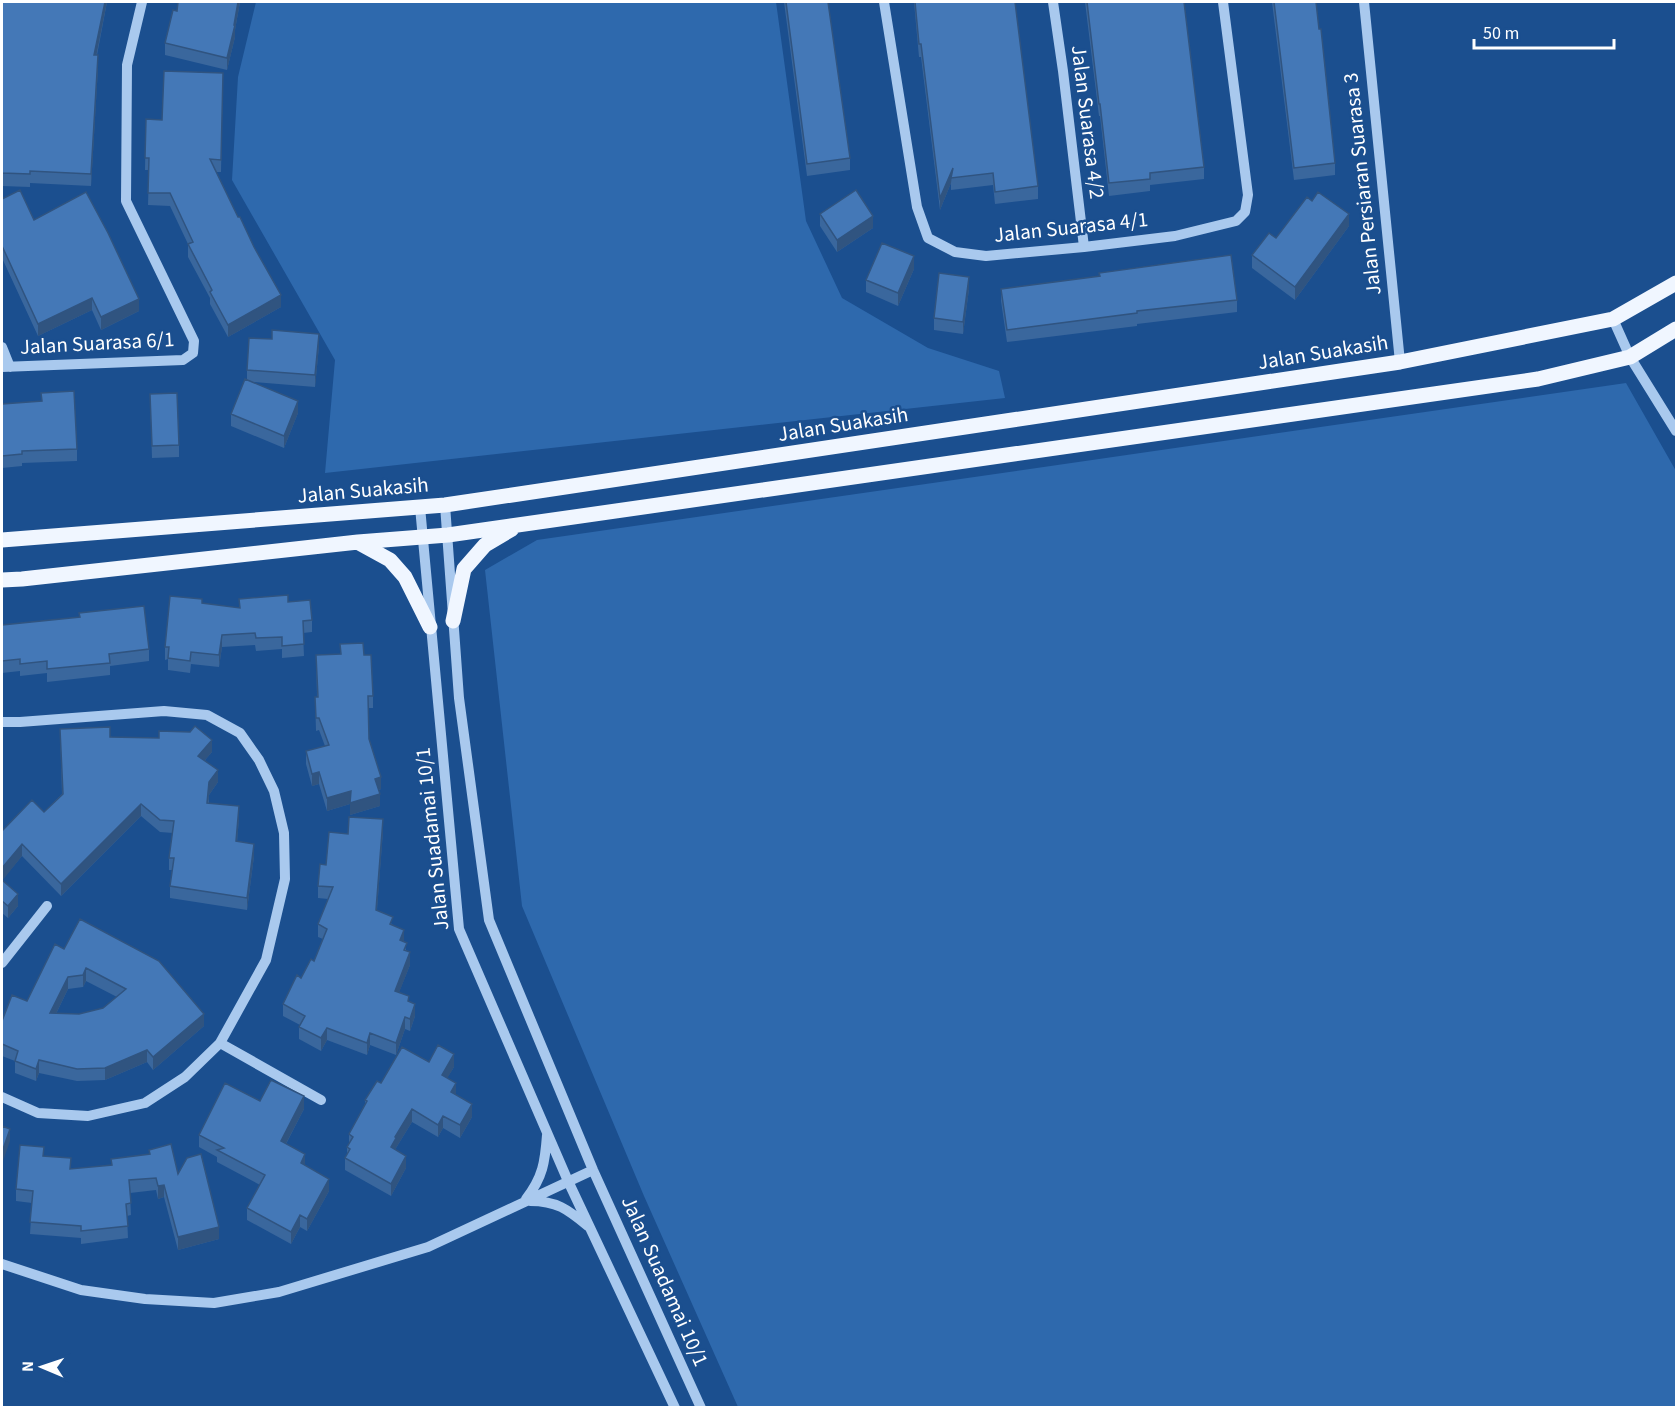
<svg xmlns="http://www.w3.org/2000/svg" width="1678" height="1409" font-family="'Source Sans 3',sans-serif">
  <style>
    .green { fill: #2e69ad }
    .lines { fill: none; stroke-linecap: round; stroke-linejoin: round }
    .minor { stroke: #a9c9ee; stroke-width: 10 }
    .major { stroke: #f0f6ff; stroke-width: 15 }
    .wall { fill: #3a679d; fill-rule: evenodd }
    .shaded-wall { fill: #305480 }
    .building { fill: #4478b7; stroke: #305480; stroke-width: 1.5; fill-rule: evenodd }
    .labels { text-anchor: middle; stroke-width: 5; stroke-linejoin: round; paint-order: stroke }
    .street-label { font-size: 21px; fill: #fff; stroke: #1b4f8f }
  </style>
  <rect width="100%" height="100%" fill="#1b4f8f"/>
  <path class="green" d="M256 2H776L806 221 842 298 928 348 999 371 1005 398 325 473 335 360 232 180 238 77Z
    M1626 383 1676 471V1407H738L644 1196 522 906 485 570 537 540Z"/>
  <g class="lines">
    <path class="minor" d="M884 2 917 207 928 238 955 252 986 256 1084 247 1175 236 1236 221 1245 212 1248 195 1223 2
      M1053 2 1063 71 1084 247
      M1364 2 1400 362
      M1613 319 1630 357 1676 431
      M2 347 10 367
      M2 367 183 360 193 353 194 341 126 201 127 65 142 2
      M445 505 459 698 489 920 593 1170 701 1408
      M420 507 459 929 568 1181 675 1408
      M2 722H20L164 711 207 715 240 733 259 760 274 791 284 833 285 879 266 960 220 1043 185 1077 145 1103 88 1116 38 1113 2 1097
      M2 963 47 906
      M220 1043 321 1100
      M526 1199C543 1177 545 1162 547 1135
      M530 1201C557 1201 567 1209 588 1226
      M2 1264 81 1290 145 1299 214 1303 279 1292 428 1247 593 1170"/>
    <path class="major" d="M2 540 445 505 1400 362 1613 319 1676 283
      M359 543 390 560 405 577 430 627
      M2 580 22 579 358 542 448 535 1538 379 1630 357 1676 329
      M453 621 464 569 485 545 512 529"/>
  </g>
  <path class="wall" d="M107 2 97 55 98 67 91 186 30 183V187L2 186V5Z
    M178 2H240L235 30V37L227 70 165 55V43L177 11Z
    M784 2H828L850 158V170L807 176Z
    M914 2H1015L1038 186V199L995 204 993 185 951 190V183L940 210 921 57H919Z
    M1085 2H1184L1204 167V179L1150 185V191L1109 196 1100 116H1099Z
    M1272 2H1316L1335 163V175L1294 180Z
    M223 73 221 172H216L281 307 228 337 210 304V298L188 257V244L170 206 148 205 149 170H145L146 119 162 120Z
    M2 199 34 220 139 311 101 330 92 310 38 336 2 258Z
    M1312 201 1349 226 1295 300 1252 268V255L1276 238Z
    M820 214 873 228 837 252 820 226Z
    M914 269 898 306 866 292V280Z
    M969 289 963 334 934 330V318Z
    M1001 289 1237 300V312L1137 324V326L1007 342 1001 301Z
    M319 346 315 387 253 382 298 413 284 448 231 426V414L247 380V370Z
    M150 394 179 445V457L152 458Z
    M2 404 77 449V461L22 463V466L2 468Z
    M239 599 288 602 312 620V632L303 633 304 656 282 658V649L256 651 255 645 222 647 219 667 191 664 190 673 168 670V659L165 660V647L202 603 239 608Z
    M2 625 149 649V661L110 666V675L47 682V673L20 676V671L2 673Z
    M340 644 364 655 373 696V708H368L369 739 381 789 379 790 380 806 350 815V804L327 811 319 784 312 786 306 764V751L325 746 319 730 316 731 315 697H317L316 655 340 654Z
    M60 729 212 752 205 760 218 782 209 795V803L239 818 237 842 254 856 247 910 170 898V886L172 870H169V858L173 833 160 832 141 816 61 896 22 856 2 880 18 906 8 918 2 913V831L44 812 62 794Z
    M383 831 377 910 393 925 404 942 410 965 399 992 409 1002 415 1016 410 1031 405 1029 396 1055 370 1045 367 1055 327 1040 321 1051 299 1039V1027L300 1025 283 1016V1004L314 961 323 939 318 937V924L328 899 318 898V886L326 865 348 834Z
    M55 944 204 1026 153 1070 147 1062 105 1080 77 1081 39 1073 36 1081 15 1073V1061L2 1056V1021L27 1001ZM86 981 117 997 103 1008 79 1014H56L68 989 83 987Z
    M429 1062 454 1067 447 1078 456 1095 472 1117 460 1138 443 1128 438 1137 412 1122 396 1148V1150L406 1168 391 1196 345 1170V1158L347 1155V1147L349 1144V1134L365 1104V1100Z
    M260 1101 304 1109 286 1144 329 1191 307 1231 300 1227 291 1244 247 1220V1208L260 1185 217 1162V1157L199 1147V1135Z
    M149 1150 178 1174 219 1239 178 1250 164 1197 158 1199 156 1190 130 1193 131 1215 127 1216 128 1238 81 1244V1238L30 1234 32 1203 16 1201V1189L44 1156 71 1169 111 1165V1159L149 1154Z"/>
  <path class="shaded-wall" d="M105 2H107L94 67V55Z
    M238 2H240L235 30V37L227 70V58Z
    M98 55V67L91 186V174Z
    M953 168 951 183 940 210V198Z
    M1349 214V226L1295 300V287Z
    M873 216V228L837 252V240Z
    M914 256V269L898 306V293Z
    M969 277V289L963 334V322Z
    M281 295V307L228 337V325Z
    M92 298V310L38 336V324Z
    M139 299V311L101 330V317Z
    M319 334V346L315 387V375Z
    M298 401V413L284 448V436Z
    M222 635V647L219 667V655Z
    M212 740V752L198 768V756Z
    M218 770V782L209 795 207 815 209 782Z
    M319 772V784L312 786V774Z
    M381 777V789L375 791V779Z
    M351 791 380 794V806L350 815V804L327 811V798Z
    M141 804V816L61 896V884Z
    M239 806V818L236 854V841Z
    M383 819V831L376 922V910Z
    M22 844V856L2 881V868Z
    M254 844V856L247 910V898Z
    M18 894V906L8 918V906Z
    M404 930V942L400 940Z
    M410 952V965L395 1003V991Z
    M86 968V981L83 987V975Z
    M68 977V989L50 1026V1013Z
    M415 1004V1016L410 1031V1019Z
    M204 1014V1026L153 1070V1057Z
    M405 1017V1029L396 1055V1043Z
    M327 1028V1040L321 1051V1038Z
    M370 1033V1045L367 1055V1043Z
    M147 1050V1062L105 1080V1068Z
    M454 1054V1067L442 1087V1075Z
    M39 1060V1073L36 1081V1069Z
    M456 1083V1095L451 1092Z
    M304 1096V1109L281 1153V1141Z
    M472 1104V1117L460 1138V1125Z
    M412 1109V1122L396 1148V1150L391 1147 395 1137Z
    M443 1116V1128L438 1137V1125Z
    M10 1129V1141L2 1164V1152Z
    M305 1154V1166L301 1163Z
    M406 1156V1168L391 1196V1184Z
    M329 1179V1191L307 1231V1219Z
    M164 1185V1197L158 1199V1186Z
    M300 1215V1227L291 1244V1232Z
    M219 1227V1239L178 1250V1237Z"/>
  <path class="building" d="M2 2H105L94 55H98L91 174 30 171V174L2 173Z
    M178 2H238L234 25H235L227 58 165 43 173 10 177 11Z
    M786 2H828L850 158 807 164Z
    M915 2H1015L1038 186 995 192 993 173 951 178 953 168 940 198 921 44H919Z
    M1087 2H1184L1204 167 1150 173V179L1109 183 1100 104H1099Z
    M1274 2H1316L1319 29H1321L1335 163 1294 168Z
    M164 71 223 73 221 160 210 159 238 217H240L254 247 281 295 228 325 210 292 212 290 188 244 193 242 170 193H148L149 158H145L146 119 162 120Z
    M20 190 34 220 86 192 108 233 139 299 101 317 92 298 38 324 2 246V199Z
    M856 190 873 216 837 240 820 214Z
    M1318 192 1349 214 1295 287 1252 255 1269 233 1276 238 1307 197 1312 201Z
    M882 243 914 256 898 293 866 280Z
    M1231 255 1237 300 1137 311V313L1007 330 1001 289 1100 276 1099 273Z
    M939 273 969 277 963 322 934 318Z
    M272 330 319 334 315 375 247 370 249 338 272 339Z
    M245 379 298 401 284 436 231 414Z
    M74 391 77 449 22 451V454L2 456V404L42 401 41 393Z
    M177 393 179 445 152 446 150 394Z
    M288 595V602L310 600 312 620 303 621 304 644 282 646V637L256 638 255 633 222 635 219 655 191 652 190 661 168 658 169 647H165L170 596 202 599V603L240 608 239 599Z
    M144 606 149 649 109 654 110 663 47 669V661L20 664V659L2 661V625L80 617 79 613Z
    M363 643 364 655H371L373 696H368L369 739 381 777 375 779 380 794 350 803 351 791 327 798 319 772 312 774 306 751 329 745 319 718H316L315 697H318L316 655 341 654 340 644Z
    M195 726 212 740 198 756 218 770 209 782 207 803 239 806 236 841 254 844 247 898 170 886 174 858H169L174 821 160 820 141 804 61 884 22 844 2 868V831L32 800 44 812 63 794 60 729 110 727V737L159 738V731L190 732Z
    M349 817 383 819 376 910 393 917 390 924 404 930 400 940 407 943 404 950 410 952 395 991 409 996 408 1001 415 1004 410 1019 405 1017 396 1043 370 1033 367 1043 327 1028 321 1038 299 1027 305 1016 283 1004 297 975 301 978 311 959 314 961 327 929 318 924 333 887 318 886 320 864 326 865 329 832 348 834Z
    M2 880 18 894 8 906 2 901Z
    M80 919 159 961 204 1014 153 1057 147 1050 105 1068 77 1069 39 1060 36 1069 15 1061 18 1051 2 1044V1021L12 995 27 1001 55 944 64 949ZM86 968 126 989 103 1008 79 1014 50 1013 68 977 83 975Z
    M438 1045 454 1054 442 1075 456 1083 451 1092 472 1104 460 1125 443 1116 438 1125 412 1109 395 1137 396 1138 391 1147 406 1156 391 1184 345 1158 350 1149 347 1147 353 1137 349 1134 367 1101 365 1100 377 1081 381 1083 402 1047 429 1062Z
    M271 1080 304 1096 281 1141 305 1154 301 1163 329 1179 307 1219 300 1215 291 1232 247 1208 265 1175 217 1150 224 1148 199 1135 225 1083 260 1101Z
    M2 1126 10 1129 2 1152Z
    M171 1144 178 1174 187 1158 201 1154 219 1227 178 1237 164 1185 158 1186 156 1178 129 1180 131 1203 126 1204 128 1226 81 1231V1226L30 1222 33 1191 16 1189 20 1145 44 1147 43 1156 71 1158 70 1169 112 1165 111 1159 150 1154 149 1150Z"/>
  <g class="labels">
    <g class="street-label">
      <text transform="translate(1088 122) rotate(83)" y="7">Jalan Suarasa 4/2</text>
      <text transform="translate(1362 184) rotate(-96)" y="7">Jalan Persiaran Suarasa 3</text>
      <text transform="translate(1071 227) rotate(-6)" y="7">Jalan Suarasa 4/1</text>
      <text transform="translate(97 343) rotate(-3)" y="7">Jalan Suarasa 6/1</text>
      <text transform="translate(1323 352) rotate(-9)" y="7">Jalan Suakasih</text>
      <text transform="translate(843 424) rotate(-9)" y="7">Jalan Suakasih</text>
      <text transform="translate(363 490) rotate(-5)" y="7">Jalan Suakasih</text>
      <text transform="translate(432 839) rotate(-96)" y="7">Jalan Suadamai 10/1</text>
      <text transform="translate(665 1281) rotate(66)" y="7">Jalan Suadamai 10/1</text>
    </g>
  </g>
  <rect width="1678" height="1409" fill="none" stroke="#ffffff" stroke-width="6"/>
  <g transform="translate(42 1367) rotate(272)" stroke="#1b4f8f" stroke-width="4.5" paint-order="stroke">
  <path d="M0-4.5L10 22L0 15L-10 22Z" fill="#ffffff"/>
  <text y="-9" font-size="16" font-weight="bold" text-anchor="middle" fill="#ffffff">N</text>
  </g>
  <path d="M1474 39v9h140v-9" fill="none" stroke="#ffffff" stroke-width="3"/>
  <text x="1483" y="39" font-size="18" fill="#ffffff" stroke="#1b4f8f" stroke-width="4.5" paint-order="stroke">50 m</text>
</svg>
